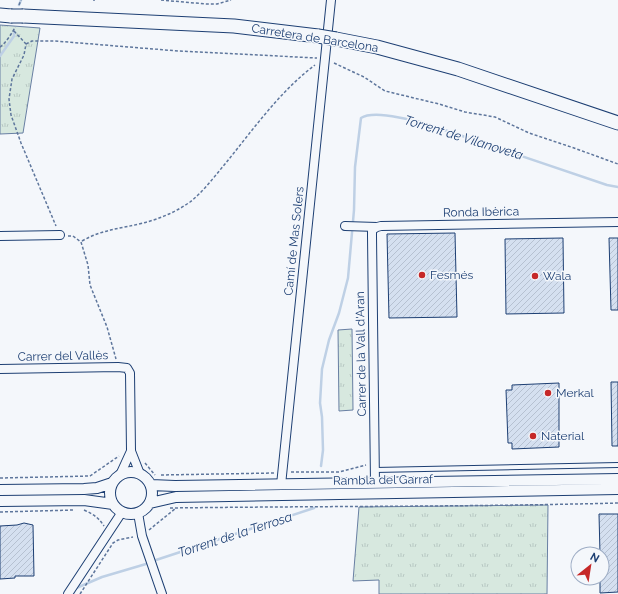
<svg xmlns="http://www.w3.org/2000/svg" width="618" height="594" font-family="Raleway,sans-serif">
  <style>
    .grass { fill: url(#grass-tufts); stroke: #687fa3 }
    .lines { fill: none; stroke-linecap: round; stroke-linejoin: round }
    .stream { stroke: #bed0e5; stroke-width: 2.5 }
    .building { fill: url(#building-hatch); stroke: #1d3f73 }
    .service-casing { stroke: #1d3f73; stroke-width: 6 }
    .minor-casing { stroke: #1d3f73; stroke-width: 10 }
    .tertiary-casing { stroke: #1d3f73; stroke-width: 12 }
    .trunk-casing { stroke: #1d3f73; stroke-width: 15 }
    .path { stroke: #5e769c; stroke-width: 1.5; stroke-dasharray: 3 2; stroke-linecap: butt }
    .service { stroke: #f4f7fb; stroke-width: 4 }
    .minor { stroke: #f4f7fb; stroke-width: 8 }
    .tertiary { stroke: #f4f7fb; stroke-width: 10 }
    .trunk { stroke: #f4f7fb; stroke-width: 13 }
    .trunk-bridge-casing { stroke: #1d3f73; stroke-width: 15; stroke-linecap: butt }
    .trunk-bridge { stroke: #f4f7fb; stroke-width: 13 }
    .poi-dot { fill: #c62828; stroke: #f4f7fb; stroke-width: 1.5 }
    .labels { text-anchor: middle; stroke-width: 3; stroke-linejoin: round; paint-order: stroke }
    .street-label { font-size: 12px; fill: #1d3f73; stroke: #f4f7fb }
    .poi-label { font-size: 12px; fill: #1d3f73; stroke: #f4f7fb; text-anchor: start }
    .water-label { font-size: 13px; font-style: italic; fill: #1d3f73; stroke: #f4f7fb }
  </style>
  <defs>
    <pattern id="grass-tufts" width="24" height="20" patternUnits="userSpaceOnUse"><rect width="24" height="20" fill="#d7e8df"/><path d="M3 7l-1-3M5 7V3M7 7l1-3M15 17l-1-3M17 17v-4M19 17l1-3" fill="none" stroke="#b8c8c3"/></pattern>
    <pattern id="building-hatch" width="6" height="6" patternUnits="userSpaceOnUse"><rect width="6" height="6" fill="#d5e0f0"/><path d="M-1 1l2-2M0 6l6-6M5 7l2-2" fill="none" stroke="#b6c1d1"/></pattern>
  </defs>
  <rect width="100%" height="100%" fill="#f4f7fb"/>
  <path class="grass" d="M0 25 40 28 23 133 0 134Z
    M352 329 353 410 339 411 338 330Z
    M548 505 547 594H379V580L353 581 359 507Z"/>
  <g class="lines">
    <path class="stream" d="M19 5 21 0
      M0 56 14 36V31
      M321 466 323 450 322 417 320 403 322 369 329 340 339 313 348 278 354 210 355 167 361 118C373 110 407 119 421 122L607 185 618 187
      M156 560 314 508
      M74 589 102 577 146 564"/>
  </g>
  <path class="building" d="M455 233 457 317 389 318 387 234Z
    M563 238 564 313 506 314 505 239Z
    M609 238H618V310H611Z
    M611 382H618V446H612Z
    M559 383V447L512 449V443H508L506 390H512V385Z
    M599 514H618V592L600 593V578H602V554H600Z
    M24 523 33 525 34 576H15V578L0 579V526L17 525Z"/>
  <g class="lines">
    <defs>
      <path id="service" d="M375 470 618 465"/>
      <path id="minor" d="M345 226 377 227 381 226 618 222
        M0 236 60 235
        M0 369 118 367 127 368 130 373 131 451 140 474
        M120 475 131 451
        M375 483 372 236V230L377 227
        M281 485 331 0
        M138 513 142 536 162 594
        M68 594 122 512"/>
      <path id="tertiary" d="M110 493a21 21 0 1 1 42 0a21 21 0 1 1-42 0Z
        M151 485 175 486 618 479
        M0 490 84 489 97 488 112 483
        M0 501 84 500 113 504
        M150 503 176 497 618 489"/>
      <path id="trunk" d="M0 15 11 16
        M23 16 234 26 318 36
        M336 39 377 47 458 69 618 123"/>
    </defs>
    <use href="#service" class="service-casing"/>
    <use href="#minor" class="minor-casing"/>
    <use href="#tertiary" class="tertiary-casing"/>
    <use href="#trunk" class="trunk-casing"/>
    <path class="path" d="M93 0H95
      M161 0 206 4H217L231 0
      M19 5 21 0
      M14 31 26 44 24 55 12 79 9 99 11 115 21 143 56 226
      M26 44 32 41H55L178 51 317 58
      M0 47C5 44 13 32 15 27
      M334 63 364 77 385 91 439 104 465 112 495 117 529 133 574 148 618 164
      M68 236H73L81 242 88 265 90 285 107 327 116 359
      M82 241C103 229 120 229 143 223 159 219 176 212 190 202 203 192 214 177 225 164 252 131 280 91 315 65
      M145 463 155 475
      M291 472H339L366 465
      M161 475 275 473
      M0 478 90 476 119 456
      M170 508C319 506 469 507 618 503
      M84 510C93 514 98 517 104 526
      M0 512 74 510
      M149 530 176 508
      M80 594 113 543 118 540 133 537"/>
    <use href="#service" class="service"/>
    <use href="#minor" class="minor"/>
    <use href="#tertiary" class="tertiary"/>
    <use href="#trunk" class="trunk"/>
    <defs>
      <path id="trunk-bridge" d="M11 16H23
        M318 36 336 39"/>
    </defs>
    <use href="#trunk-bridge" class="trunk-bridge-casing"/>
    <use href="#trunk-bridge" class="trunk-bridge"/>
  </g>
  <g class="poi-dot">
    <circle cx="422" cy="275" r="4"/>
    <circle cx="535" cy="276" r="4"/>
    <circle cx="548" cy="393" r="4"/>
    <circle cx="533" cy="436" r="4"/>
  </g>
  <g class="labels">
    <g class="street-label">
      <text transform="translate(315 38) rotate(9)" y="4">Carretera de Barcelona</text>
      <text transform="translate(481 212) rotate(-1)" y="4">Ronda Ibèrica</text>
      <text transform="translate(294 241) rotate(-84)" y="4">Camí de Mas Solers</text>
      <text transform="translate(361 354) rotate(-91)" y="4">Carrer de la Vall d'Aran</text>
      <text transform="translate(63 356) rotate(-1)" y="4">Carrer del Vallès</text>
      <text transform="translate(383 480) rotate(-1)" y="4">Rambla del Garraf</text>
    </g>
    <g class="poi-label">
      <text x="430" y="279">Fesmés</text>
      <text x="543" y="280">Wala</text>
      <text x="556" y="397">Merkal</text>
      <text x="541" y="440">Naterial</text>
    </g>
    <g class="water-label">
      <text transform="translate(464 137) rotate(17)" y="5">Torrent de Vilanoveta</text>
      <text transform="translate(235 534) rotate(-18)" y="5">Torrent de la Terrosa</text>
    </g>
  </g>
  <g transform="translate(590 566) rotate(30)"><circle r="19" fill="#f4f7fb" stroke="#9eadc5"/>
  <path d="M0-3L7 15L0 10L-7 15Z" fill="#c62828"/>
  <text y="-6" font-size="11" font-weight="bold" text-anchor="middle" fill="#1d3f73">N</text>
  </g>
</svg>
